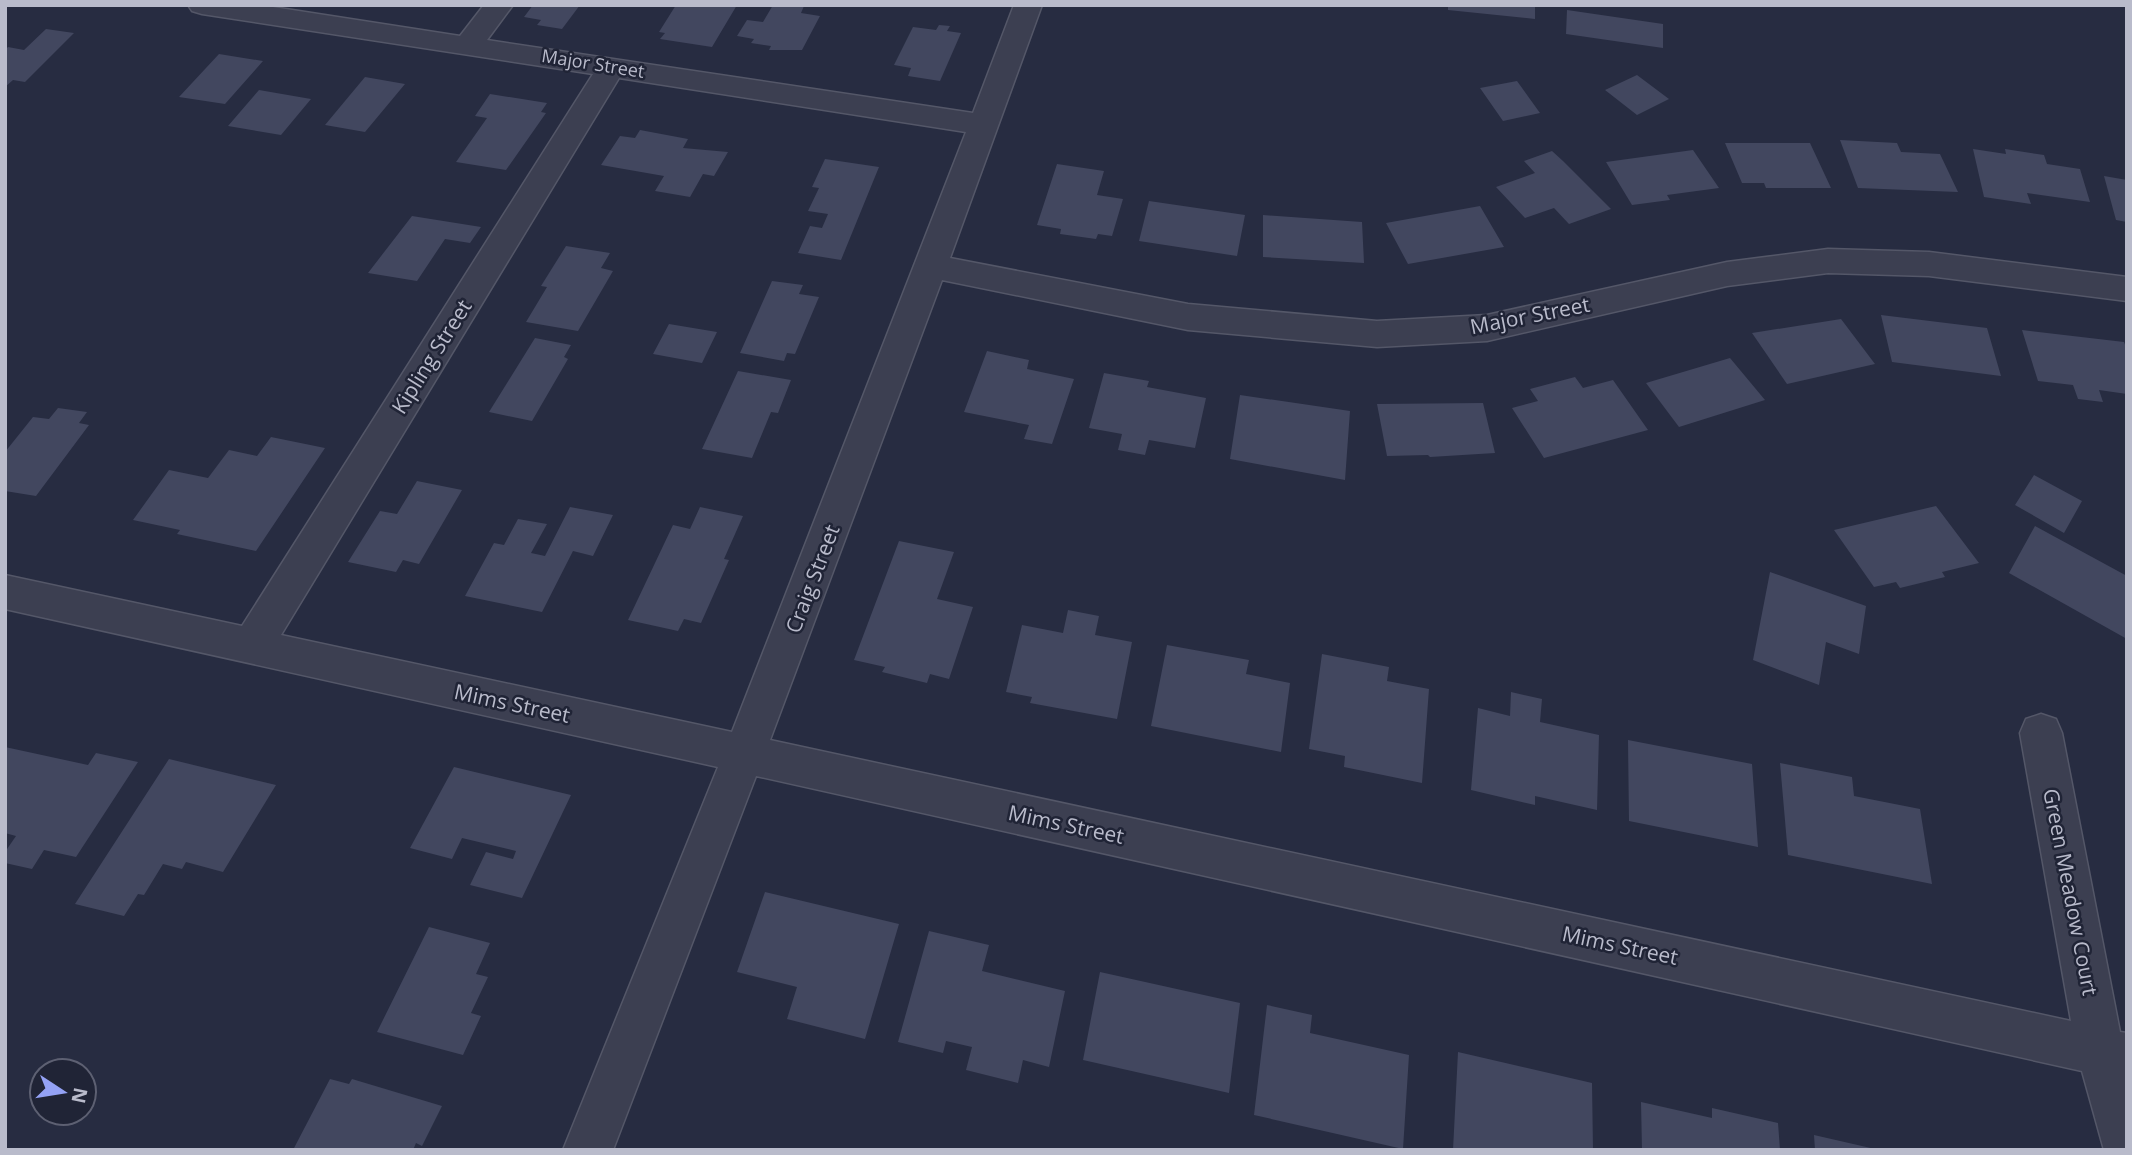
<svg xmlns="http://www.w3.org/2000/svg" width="2132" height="1155" font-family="'Open Sans',sans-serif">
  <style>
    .building { fill: #42475f }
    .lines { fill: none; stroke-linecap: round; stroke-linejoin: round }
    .minor-casing { stroke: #545768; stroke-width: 3 }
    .minor { fill: #3c3f51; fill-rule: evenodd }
    .labels { text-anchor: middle; stroke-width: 5; stroke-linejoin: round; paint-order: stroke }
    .far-street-label { font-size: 18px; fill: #b9bbcb; stroke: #202436 }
    .street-label { font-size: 21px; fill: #b9bbcb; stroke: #202436 }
  </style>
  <rect width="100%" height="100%" fill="#272c41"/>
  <path class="building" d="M533 5H580L562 29 537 25 541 20 524 17Z
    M676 5H737L712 47 660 39 665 33 659 32Z
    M773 5 804 6 801 13 820 16 802 50H769L771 46 751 43 754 39 737 36 747 20 763 22Z
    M1448 5H1535V19L1448 10Z
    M1567 10 1663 24V48L1566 34Z
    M939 25 950 26 947 31 961 33 940 81 908 76 911 68 894 65 913 27 936 30Z
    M46 29 74 33 25 82 13 80 5 87V50L8 47 24 50Z
    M219 54 263 61 225 104 179 97Z
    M1637 75 1669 99 1637 115 1605 90Z
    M365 77 405 84 365 132 325 125Z
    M1517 81 1540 113 1503 121 1480 88Z
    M259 90 311 99 281 135 228 126Z
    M490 94 547 103 541 112 546 113 506 170 456 162 487 118 475 116Z
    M640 130 688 139 683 148 728 152 714 176 703 174 690 197 655 191 664 176 601 165 620 136 635 138Z
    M1840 140 1897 143 1901 152 1940 154 1958 192 1858 188Z
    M1725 143H1810L1831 188H1766L1764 183H1742Z
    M1973 149 2006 154 2005 149 2044 155 2047 164 2080 169 2090 202 2027 193 2031 204 1984 197Z
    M1693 150 1719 188 1667 195 1670 200 1632 205 1606 162Z
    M1552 151 1563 161 1611 209 1569 224 1554 208 1525 218 1496 187 1535 173 1524 161Z
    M825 159 879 167 841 260 798 253 810 226 822 228 828 214 808 211 819 188 812 187Z
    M1057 164 1104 171 1097 195 1123 199 1112 236 1098 234 1096 239 1060 234 1061 229 1037 225Z
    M2104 176 2127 180V222L2116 220Z
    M1149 201 1245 215 1237 256 1139 241Z
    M1480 206 1504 247 1408 264 1386 223Z
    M1263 215 1362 222 1364 263 1263 257Z
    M412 216 481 227 470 243 445 239 417 281 368 273Z
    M566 246 610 253 601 268 613 271 578 331 526 322 547 287 541 286Z
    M772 281 803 285 799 294 819 297 795 354 787 353 784 361 740 353Z
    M1881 315 1987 328 2001 376 1892 362Z
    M1841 319 1875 364 1787 384 1752 333Z
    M669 324 717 332 702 363 653 354Z
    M2022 330 2124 342 2127 350V394L2099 390 2103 402 2078 399 2073 385 2038 381Z
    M535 338 571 345 564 357 568 359 532 421 489 412Z
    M987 351 1029 360 1027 369 1074 379 1052 444 1024 439 1029 425 964 412Z
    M1730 358 1765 400 1679 427 1646 383Z
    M738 371 791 380 778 413 771 412 752 458 702 449Z
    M1104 373 1149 381 1147 387 1206 398 1195 448 1149 440 1145 455 1118 450 1122 434 1089 428Z
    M1575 377 1583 388 1613 380 1648 430 1544 458 1512 408 1538 401 1530 389Z
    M1240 395 1350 411 1345 480 1230 459Z
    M1483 403 1495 453 1430 457 1428 455 1387 456 1377 404Z
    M58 408 87 412 79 423 89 425 36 496 5 491V452L33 417 49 419Z
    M271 437 325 448 256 551 177 534 180 530 133 520 169 470 208 478 229 450 257 456Z
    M2034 475 2082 501 2064 533 2015 505Z
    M417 481 462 490 419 564 403 560 396 572 348 562 380 511 397 514Z
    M1936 506 1979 563 1942 572 1945 577 1900 588 1896 582 1874 587 1834 530Z
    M570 507 613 515 593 556 573 551 542 612 465 596 494 543 504 545 518 519 547 524 531 553 545 556Z
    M700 507 743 516 724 559 729 560 701 623 684 619 678 631 628 620 673 525 690 529Z
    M2035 526 2127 576V639L2009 573Z
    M899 541 954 552 937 599 973 607 949 679 930 674 927 683 882 672 885 667 854 660Z
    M1770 572 1866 606 1859 654 1826 642 1819 685 1753 660Z
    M1068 610 1099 616 1095 635 1132 642 1117 719 1030 703 1032 697 1006 692 1022 625 1063 633Z
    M1167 645 1249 660 1246 674 1290 683 1281 752 1151 726Z
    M1322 654 1389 667 1387 681 1429 689 1422 783 1344 767 1345 756 1309 749Z
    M1511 692 1542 699 1540 722 1599 735 1597 810 1535 796V805L1471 790 1478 708 1510 716Z
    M1628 740 1752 764 1758 847 1629 821Z
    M5 747 88 765 96 753 138 762 76 857 44 850 32 869 5 863V852L16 836 5 833Z
    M169 759 276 785 223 872 186 862 182 869 163 864 144 895 138 894 124 916 75 904Z
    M1780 763 1852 777 1854 796 1920 809 1932 884 1788 855Z
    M454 767 571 795 522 898 470 885 486 852 513 859 516 851 462 838 452 859 410 848Z
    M765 892 899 924 865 1039 787 1019 797 987 737 972Z
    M429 927 490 943 476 974 488 977 471 1013 481 1016 463 1055 377 1032Z
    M929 931 989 945 982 971 1065 991 1049 1067 1023 1060 1018 1083 966 1070 972 1047 946 1041 943 1053 898 1042Z
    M1100 972 1240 1003 1229 1093 1083 1060Z
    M1267 1005 1312 1015 1310 1033 1409 1055 1403 1149 1254 1115Z
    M1458 1052 1592 1083 1593 1150H1453Z
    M330 1079 349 1084 352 1079 442 1106 422 1146 416 1143 413 1150H293Z
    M1641 1102 1712 1118V1108L1778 1123 1780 1150H1642Z
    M1814 1135 1875 1149V1150H1815Z"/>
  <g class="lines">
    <defs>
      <path id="minor" d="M188 5H260L460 36 484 5H513L487 40 973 113 1014 5H1042L950 258 1188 304 1377 321 1487 315 1727 262 1828 249 1929 252 2127 277V301L1929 276 1828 273 1727 286 1487 341 1377 347 1188 330 942 280 770 740 2071 1021 2020 733 2026 719 2041 714 2056 719 2062 733 2120 1032 2127 1033V1150H2104L2082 1071 756 776 613 1150H563L718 767 5 609V575L242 626 593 74 202 14 192 11ZM619 78 966 132 732 732 281 635Z"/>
    </defs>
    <use href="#minor" class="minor-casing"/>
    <use href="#minor" class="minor"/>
  </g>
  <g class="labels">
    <g class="far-street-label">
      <text transform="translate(593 64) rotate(9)" y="6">Major Street</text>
    </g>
    <g class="street-label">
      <text transform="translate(1530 316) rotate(-11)" y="7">Major Street</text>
      <text transform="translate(432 357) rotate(-58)" y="7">Kipling Street</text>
      <text transform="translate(813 579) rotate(-69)" y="7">Craig Street</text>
      <text transform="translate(512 704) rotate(12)" y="7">Mims Street</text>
      <text transform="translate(1066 825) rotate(12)" y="7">Mims Street</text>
      <text transform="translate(2070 892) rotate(79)" y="7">Green Meadow Court</text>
      <text transform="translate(1620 946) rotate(12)" y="7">Mims Street</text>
    </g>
  </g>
  <rect width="2132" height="1155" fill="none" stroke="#b9bbcb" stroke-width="14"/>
  <g transform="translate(63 1092) rotate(102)"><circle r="33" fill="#202436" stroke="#5d6072" stroke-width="2"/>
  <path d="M0-5L12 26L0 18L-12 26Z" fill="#94a2f5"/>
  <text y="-10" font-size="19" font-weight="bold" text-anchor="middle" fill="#b9bbcb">N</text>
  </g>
</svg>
